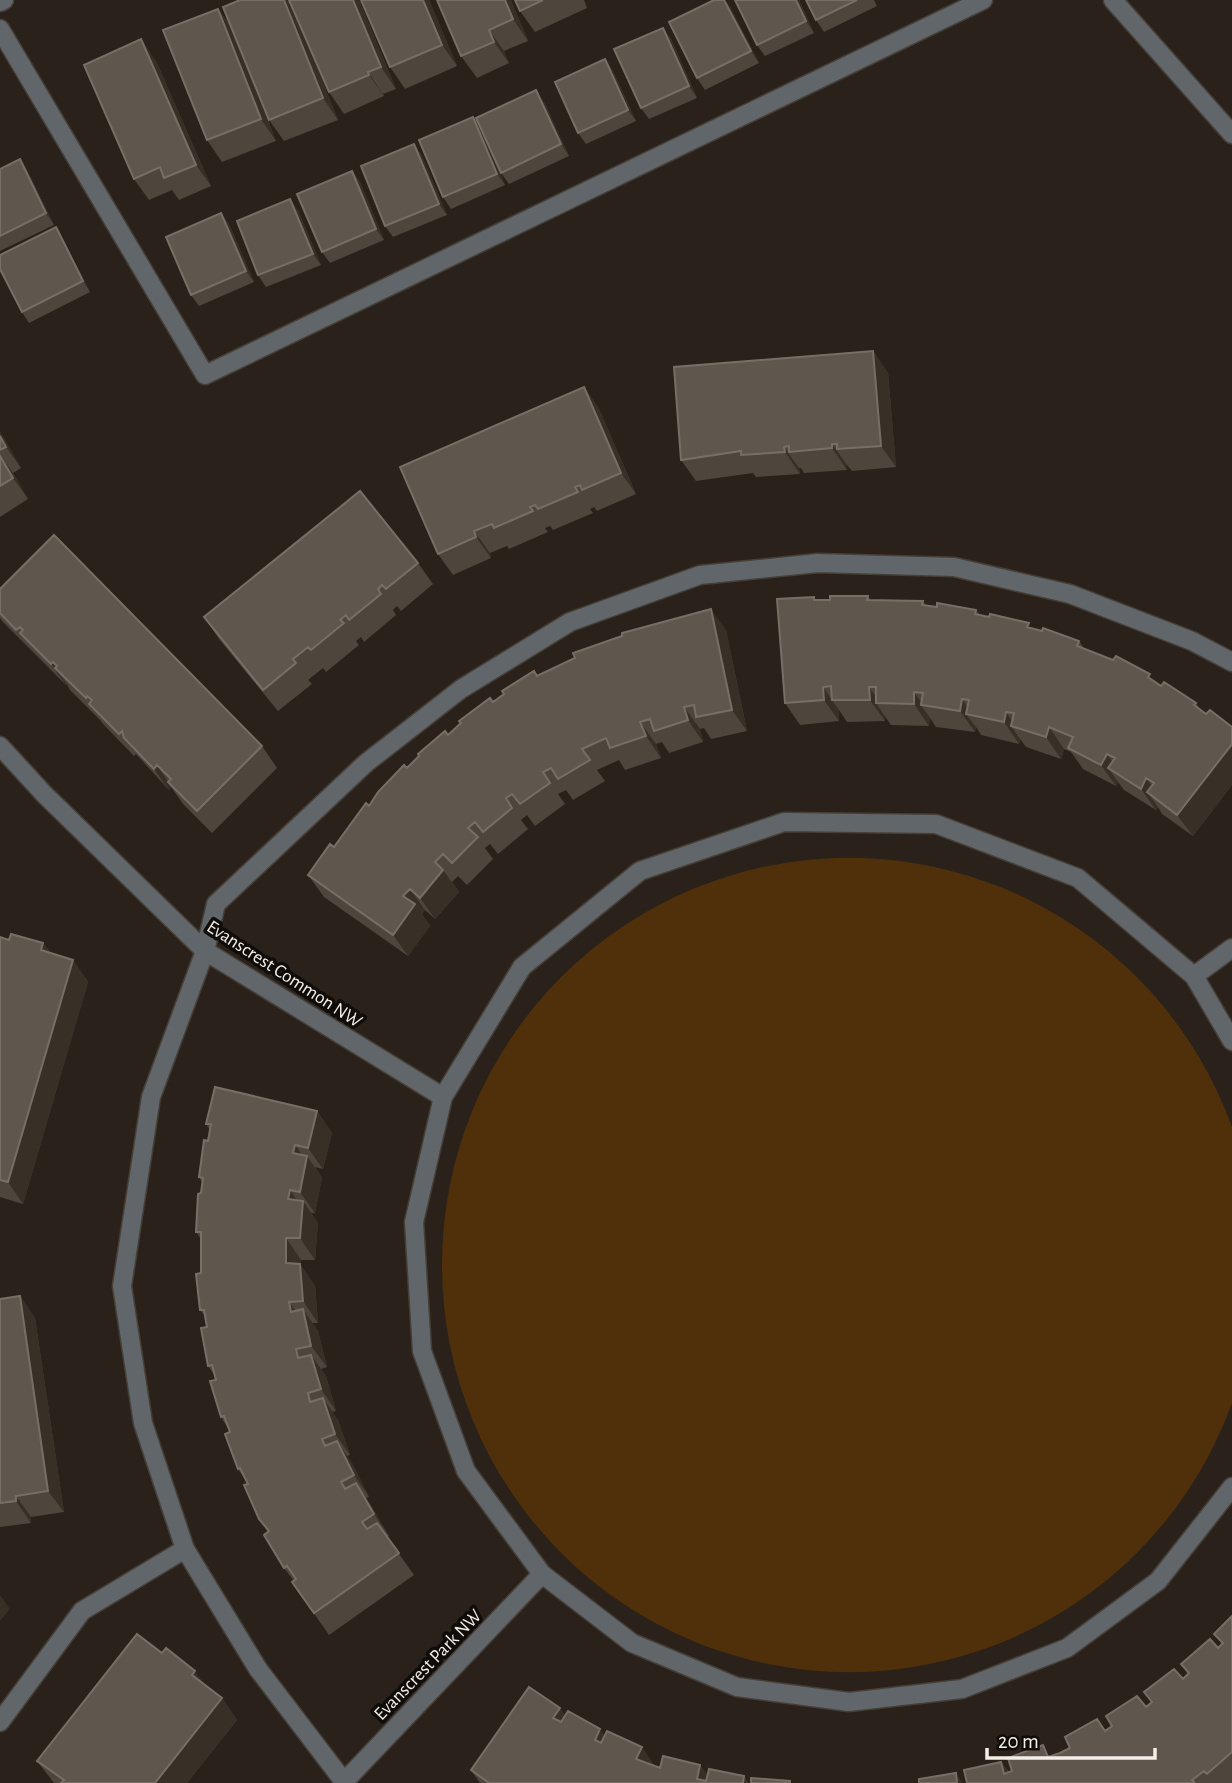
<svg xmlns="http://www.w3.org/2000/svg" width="1232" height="1783" font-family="'Alegreya Sans',sans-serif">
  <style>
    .green { fill: #4f300a }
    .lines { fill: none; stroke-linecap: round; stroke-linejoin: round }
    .minor-casing { stroke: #463f37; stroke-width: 21 }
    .minor { stroke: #61666a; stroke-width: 18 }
    .wall { fill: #4e453c }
    .shaded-wall { fill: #382f27 }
    .building { fill: #5f574e; stroke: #776f66; stroke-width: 2 }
    .labels { text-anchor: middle; stroke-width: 7; stroke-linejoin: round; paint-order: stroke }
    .street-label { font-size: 19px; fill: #f4eee8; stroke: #100c09 }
  </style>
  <rect width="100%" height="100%" fill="#2a221a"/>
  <path class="green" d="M442 1265a407 407 0 1 1 814 0a407 407 0 1 1-814 0Z"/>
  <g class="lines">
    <defs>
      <path id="minor" d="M1113 0 1232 134
        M0 2 4 0
        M0 29 205 375 983 0
        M0 746 44 794 205 951 443 1097
        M1194 976 1232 948
        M1232 1041 1194 976 1078 878 936 824 784 822 640 871 522 967 443 1097 414 1222 422 1351 466 1471 542 1574 632 1643 737 1687 849 1702 962 1689 1067 1648 1158 1581 1232 1487
        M0 1722 82 1611 185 1549
        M343 1783 542 1574
        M345 1783 258 1669 185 1549 143 1423 122 1286 151 1097 205 951 216 904 366 763 461 689 570 622 700 575 818 563 954 567 1070 594 1192 641 1232 662"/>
    </defs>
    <use href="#minor" class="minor-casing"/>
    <use href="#minor" class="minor"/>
  </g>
  <path class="wall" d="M240 0H288L291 4 359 0 396 89 383 94 384 96 344 114 329 92 303 33 338 120 284 141 269 120 257 91 276 141 222 162 207 140 218 9 232 28Z
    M361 0H429L457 66 405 89 390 67Z
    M437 0H511L528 41 504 51 509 63 477 78 461 56Z
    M515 0H584L587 8 535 32 520 11Z
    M714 0H725L730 7 759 63 705 90 697 78Z
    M799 0 814 33 765 56 757 45Z
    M806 0H874L877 6 824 32 816 20Z
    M663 28 671 39 697 98 649 119 641 108Z
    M605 59 613 71 636 121 586 144 578 133Z
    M156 61 211 186 179 200 172 190 149 200 134 179Z
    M544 102 569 156 509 184 501 173 489 147 505 185 451 209 443 197 473 117 479 125Z
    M414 144 422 156 447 215 393 237 385 226Z
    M20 159 27 170 54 225 0 251V169Z
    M352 171 360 182 384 240 330 263 322 252Z
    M298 210 321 265 266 287 258 275Z
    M229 224 254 282 199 306 191 295Z
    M56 227 63 239 90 292 29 323 22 312Z
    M873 351 888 373 896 467 852 471 847 465V470L804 473 801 468H799L800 474 756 477 753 473 696 481 681 460Z
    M584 387 599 409 636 494 597 511 594 507 590 509 593 513 553 530 550 526 545 528 548 532 509 549 507 546 490 553 491 558 453 575 438 554Z
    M0 432 21 468 13 473 28 499 0 517Z
    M418 563 433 584 401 611 397 606 393 610 396 615 364 642 361 637 356 641 359 645 326 672 323 668 308 680 312 684 278 711 219 639 204 617Z
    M0 589 262 746 277 768 212 833 183 804 171 787 169 790 136 754 134 756 104 725 100 720 70 690 67 684 66 685 3 622 0 618Z
    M868 596 871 600 923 601 926 605 937 607 976 610 980 615 1079 641 1084 648 1155 682 1196 703 1201 711 1206 714 1232 727V785L1193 836 1162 814 1158 807 1156 810 1124 790 1118 782 1116 786 1083 769 1071 752 1064 749 1061 759 1026 747 1020 739 1019 744 981 735 976 727 975 732 936 727 930 718 929 726 891 725 884 715 885 721 847 722 839 710V721L800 725 785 703 814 597 816 600Z
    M726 630 747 731 711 739 704 728 700 729 703 742 669 753 662 742 656 744 661 758 625 770 619 760 597 770 605 781 573 800 566 790 558 794 565 804 535 826 527 815 521 820 528 829 498 854 490 844 485 848 493 859 467 885 458 876 452 882 459 892 435 919 425 910 422 914 430 926 408 956 324 897 308 875 369 806 407 768 448 735 493 702 538 676Z
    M0 937 9 940 43 943 50 952 73 960 88 982 23 1204 0 1197Z
    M317 1111 332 1133 323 1169 315 1167 322 1178 315 1213H311L318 1223 315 1260H301V1266L315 1286 318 1323H312L318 1331 327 1367 321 1369 326 1376 336 1411 332 1412 338 1420 350 1455 347 1456 352 1463 369 1497 366 1498 389 1536 387 1537 414 1575 329 1635 292 1582 294 1581 284 1568 268 1532 259 1519 248 1484 238 1469 230 1432 221 1417 216 1380 215 1376 208 1366 207 1327 205 1316 200 1310 201 1239 196 1232 202 1182 199 1177 210 1130 206 1124Z
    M20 1296 35 1318 64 1512 31 1517V1523L0 1527V1299Z
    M1232 1616V1783H967L1001 1762 1009 1772 1060 1753 1105 1730 1146 1707 1188 1674 1181 1664 1218 1648 1222 1644 1214 1634Z
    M205 1685 222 1698 237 1720 187 1783H54L37 1761Z
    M565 1716 605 1736 655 1766 660 1768 700 1765 707 1775 749 1783H480L471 1770Z"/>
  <path class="shaded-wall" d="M284 0H288L293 7 338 120 323 98Z
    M353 0H359L396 89 381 67Z
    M423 0H429L457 66 442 45Z
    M505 0H511L528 41 513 19Z
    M724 0 730 7 759 63 751 51Z
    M796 0H799L814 33 806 21Z
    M218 9 234 31 276 141 261 119Z
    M663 28 671 39 697 98 689 86Z
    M489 30 504 51 509 63 494 42Z
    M141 39 156 61 211 186 196 165Z
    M605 59 613 71 636 121 628 110Z
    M368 72 383 94 384 96 369 75Z
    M536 90 544 102 569 156 561 144Z
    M473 117 481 128 505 185 497 174Z
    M414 144 422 156 447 215 439 204Z
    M20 159 27 170 54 225 46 213Z
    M352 171 360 182 384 240 376 229Z
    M290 199 298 210 321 265 313 254Z
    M221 213 229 224 254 282 246 271Z
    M56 227 63 239 90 292 83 281Z
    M873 351 888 373 896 467 881 446Z
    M584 387 599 409 636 494 621 473Z
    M0 432 5 439 21 468 6 447 0 436Z
    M832 444 847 465V470L832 448Z
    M784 447 799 468 800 474 785 452Z
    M0 455 13 473 28 499 13 478Z
    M474 531 490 553 491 558 476 537Z
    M711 609 726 630 747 731 732 710Z
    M53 662 62 674 55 668 67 684 66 685 51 664Z
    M823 687 839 710V721L824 700Z
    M869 687 881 704 876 703 884 715 885 721 870 700Z
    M914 692 924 706 921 705 930 718 929 726 914 704Z
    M962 699 973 715 966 714 976 727 975 732 960 711Z
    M684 707 700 729 703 742 688 720Z
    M1006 712 1017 728 1011 726 1020 739 1019 744 1004 722Z
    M640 722 656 744 661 758 646 736Z
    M1049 727 1064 749 1061 759 1046 737Z
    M1232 744V785L1193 836 1177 815Z
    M1107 754 1122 775 1108 768 1118 782 1116 786 1101 765Z
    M157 765 171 786 168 782 171 787 169 790 154 769Z
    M1146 778 1162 800 1147 792 1158 807 1156 810 1141 789Z
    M443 870 459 892 435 919 420 898Z
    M410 889 425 910 422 914 430 926 408 956 393 935 403 896Z
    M43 943 58 965 41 950Z
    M73 960 88 982 23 1204 8 1182Z
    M317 1111 332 1133 323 1169 308 1148Z
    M295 1145 306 1160 307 1156 322 1178 315 1213 300 1192 293 1153Z
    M290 1190 302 1208 303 1201 318 1223 315 1260 300 1238 288 1199Z
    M286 1238 301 1260V1266L315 1286 318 1323 303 1301 286 1263Z
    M20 1296 35 1318 64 1512 48 1491Z
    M289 1302 304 1323 291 1312Z
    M303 1309 318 1331 327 1367 311 1346Z
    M311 1355 326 1376 336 1411 321 1389Z
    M323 1398 338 1420 350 1455 335 1434Z
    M337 1441 352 1463 369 1497 354 1475Z
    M356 1483 371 1505 389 1536 374 1514Z
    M16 1496 31 1517V1523L16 1501Z
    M0 1595 10 1609 0 1621Z
    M195 1671 210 1692 192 1675Z
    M222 1698 237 1720 187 1783H155Z
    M560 1708 575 1730 553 1718Z
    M600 1729 615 1751 595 1740Z
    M642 1747 657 1769 636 1759Z
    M1001 1762 1016 1783 1004 1774Z
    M700 1765 713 1783 697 1779Z
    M956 1773 963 1783H957Z
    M744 1776 749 1783H743Z"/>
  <path class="building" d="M240 0H284L323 98 269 120 223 7Z
    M289 0H353L381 67 368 72 369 75 329 92Z
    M361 0H423L442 45 390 67Z
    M437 0H505L513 19 489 30 494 42 461 56Z
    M515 0H543L520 11Z
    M714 0H724L751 51 697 78 669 22Z
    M735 0H796L806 21 757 45Z
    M806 0H857L816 20Z
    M218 9 261 119 207 140 163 30Z
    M663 28 689 86 641 108 614 49Z
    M141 39 196 165 164 178 160 167 134 179 84 65Z
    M605 59 628 110 578 133 555 82Z
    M536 90 561 144 501 173 476 118Z
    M473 117 497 174 443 197 419 140Z
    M414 144 439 204 385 226 361 166Z
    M20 159 46 213 0 236V169Z
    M352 171 376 229 322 252 297 194Z
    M290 199 313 254 258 275 237 221Z
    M221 213 246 271 191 295 166 237Z
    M56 227 83 281 22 312 0 269V255Z
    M873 351 881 446 837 449V444H832V448L789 452V446L784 447 785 452 741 455V451L681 460 674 367Z
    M584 387 621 473 582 490 580 485 575 487 578 492 538 509 535 505 530 507 533 511 494 528 492 524 474 531 476 537 438 554 400 467Z
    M0 436 6 447 0 450Z
    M0 456 13 478 0 486Z
    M360 491 418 563 386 589 382 585 378 589 381 594 349 620 346 615 340 620 344 623 311 650 308 647 293 659 296 663 263 690 204 617Z
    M54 535 262 746 197 811 168 782 171 779 157 765 154 769 124 738 122 731 119 734 89 704 92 700 87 696 86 698 55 668 57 666 53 662 51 664 20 633 23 630 20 627 16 630 0 613V589Z
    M830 596H868L867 600 923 601 922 605 937 607V603L976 610 975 614 989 617 990 614 1029 623 1027 627 1042 631 1043 628 1079 641 1077 646 1113 660 1116 656 1150 674 1148 677 1161 686 1164 682 1196 703 1194 705 1206 714 1210 710 1232 727V744L1177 815 1147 792 1154 783 1146 778 1141 789 1108 768 1115 758 1107 754 1101 765 1068 748 1073 737 1049 727 1046 737 1011 726 1014 713 1006 712 1004 722 966 714 969 700 962 699 960 711 921 705 923 693 914 692V704L876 703V687H869L870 700H832L831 686 823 687 824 700 785 703 777 599 814 597V600H830Z
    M711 609 732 710 696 717 694 705 684 707 688 720 654 731 650 719 640 722 646 736 610 748 606 738 582 749 590 760 558 779 551 768 543 772 550 783 520 804 512 794 506 798 512 808 483 832 475 822 468 828 478 837 452 863 443 854 435 862 443 870 420 898 410 889 403 896 415 904 393 935 308 875 330 844 334 847 366 803 369 806 378 792 404 765 407 768 419 756 418 754 445 731 448 735 461 723 459 721 490 698 493 702 504 694 502 691 534 671 537 676 575 658 573 653 622 636V633Z
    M11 934 43 943 41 950 73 960 8 1182 0 1180V937L9 940Z
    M215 1087 317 1111 308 1148 295 1145 293 1153 307 1156 300 1192 290 1190 288 1199 303 1201 300 1238H286V1263L300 1264 303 1301 289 1302 291 1312 303 1309 311 1346 296 1349 298 1358 311 1355 321 1389 308 1393 310 1402 323 1398 335 1434 322 1439 325 1446 337 1441 354 1475 341 1482 345 1489 356 1483 374 1514 362 1522 367 1529 377 1523 399 1553 314 1613 292 1582 296 1579 287 1566 284 1568 264 1535 269 1531 259 1519 244 1485 248 1484 240 1468 238 1469 225 1434 230 1432 224 1416 221 1417 210 1381 216 1380 212 1365 208 1366 201 1328 207 1327 204 1310H200L196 1274 201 1273V1232H196L198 1194 201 1193 203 1178 199 1177 204 1140 208 1141 211 1124H206Z
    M20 1296 48 1491 16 1496V1501L0 1503V1299Z
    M1232 1616V1752L1207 1774 1204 1771 1192 1780 1194 1782 1192 1783H967L964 1770 1001 1762 1004 1774 1012 1771 1008 1758 1043 1745 1048 1757 1060 1753 1070 1748 1065 1737 1097 1719 1105 1731 1112 1726 1106 1716 1137 1696 1146 1707 1152 1702 1144 1692 1174 1669 1183 1679 1189 1673 1181 1664 1210 1639 1218 1648 1223 1643 1214 1634Z
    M137 1634 162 1653 166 1648 195 1671 192 1675 222 1698 155 1783H61L64 1780 37 1761Z
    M529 1687 560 1708 553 1718 561 1722 568 1711 600 1729 595 1740 601 1743 607 1731 642 1747 636 1759 660 1768 663 1756 700 1765 697 1779 706 1781 709 1769 744 1776 743 1783H489L471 1770Z
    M956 1773 957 1783H919V1779Z
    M751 1778 790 1781V1783H751Z"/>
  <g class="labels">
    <g class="street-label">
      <text transform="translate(285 973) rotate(33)" y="7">Evanscrest Common NW</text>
      <text transform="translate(427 1664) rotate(-46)" y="7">Evanscrest Park NW</text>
    </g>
  </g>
  <path d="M987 1748v10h168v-10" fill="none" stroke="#f4eee8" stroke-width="3.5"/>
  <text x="998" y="1748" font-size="21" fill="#f4eee8" stroke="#100c09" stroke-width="5" paint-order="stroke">20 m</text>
</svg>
